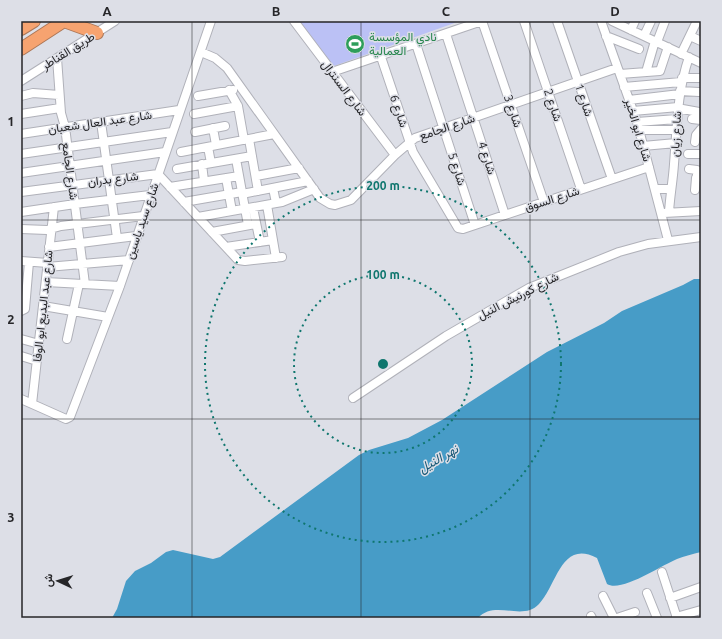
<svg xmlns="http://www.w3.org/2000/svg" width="722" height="639" font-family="Ubuntu,Vazirmatn,sans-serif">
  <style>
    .green { fill: #bbc1f5 }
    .water { fill: #479cc7 }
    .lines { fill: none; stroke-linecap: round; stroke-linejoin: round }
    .minor-casing { stroke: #b0b1b9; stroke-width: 10 }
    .highway-casing { stroke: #ad7757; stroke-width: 14 }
    .minor { stroke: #fff; stroke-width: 8 }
    .highway { stroke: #f6a370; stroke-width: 12 }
    .grid { fill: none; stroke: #262629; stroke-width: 1; stroke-opacity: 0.55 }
    .ring { fill: none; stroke: #0f766e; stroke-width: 2; stroke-dasharray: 2 4 }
    .labels { text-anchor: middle; stroke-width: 3; stroke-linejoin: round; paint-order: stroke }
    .leisure-label { font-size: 12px; fill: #27864d; stroke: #dddfe7; text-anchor: start }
    .street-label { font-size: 12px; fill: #262629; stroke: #dddfe7 }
    .water-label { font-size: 13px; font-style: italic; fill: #175876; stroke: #dddfe7 }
    .centre { fill: #0f766e; stroke: #dddfe7; stroke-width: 2 }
    .ring-label { font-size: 12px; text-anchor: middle; font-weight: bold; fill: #0f766e; stroke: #dddfe7; stroke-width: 3; stroke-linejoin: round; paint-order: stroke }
    .neatline { fill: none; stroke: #262629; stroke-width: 1.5 }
    .grid-label { font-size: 13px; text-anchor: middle; font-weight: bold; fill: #262629 }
  </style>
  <rect width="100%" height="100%" fill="#dddfe7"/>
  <path class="green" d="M298 21H460L331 67Z"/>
  <path class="water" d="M694 279H701V552C693 554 684 556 677 559 662 565 621 593 607 584L597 558C561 539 557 585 539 604 522 622 495 599 478 618H112L117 609 126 581 135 571 151 563 166 552 173 550 213 559 220 557 359 455 369 450 408 438 442 420 547 352 604 323 622 311 683 285Z"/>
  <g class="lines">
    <defs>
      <path id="minor" d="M294 21 395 155
        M482 21 544 202
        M524 21 581 189
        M557 21 612 179
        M601 21 637 122 668 240
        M612 21 701 63
        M631 30 635 21
        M446 34 505 215
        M606 36 639 49
        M644 36 651 21
        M690 36 701 41
        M657 42 665 21
        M416 44 475 225
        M201 52 215 58 227 68 320 198 330 204 335 205 351 200 395 155 415 138 617 68
        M681 54 697 21
        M381 57 413 152 458 228 463 229 649 167
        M57 58 61 113 65 127 85 284
        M332 72 482 21
        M646 72 655 41
        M620 74 660 71 668 47
        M682 78H701
        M21 81 115 21
        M624 87 681 82
        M229 90 238 106 244 140
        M680 91 699 92
        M21 96 33 93 59 95
        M198 96 233 90
        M629 100 680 94
        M677 108 699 112
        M633 111 678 107
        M21 114 60 108
        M194 114 238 106
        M692 119 701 120
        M101 122 117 238
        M637 122 677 119
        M213 128 216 145
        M639 130H676
        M195 132 225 126
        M21 134 179 110
        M249 139 258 191
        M695 142 696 135 701 129
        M643 146 676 143
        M208 147 211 163
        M181 152 274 134
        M21 154 172 132
        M688 154H701
        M236 159 248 225
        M202 164 204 181
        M177 169 252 156
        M689 169 697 170V176
        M21 173 165 152
        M256 176 299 168
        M226 178 232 211
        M170 187 239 176
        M273 188 276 203
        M655 189H671
        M695 190 696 178 701 177
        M21 192 158 174 238 260 245 261 282 257
        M242 194 308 181
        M184 202 242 192
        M267 205 276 258
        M253 208 260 242
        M21 212 75 204 150 195
        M669 212C670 196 673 180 674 164 677 127 677 92 689 57
        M664 213 701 211
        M198 217 282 202 314 189
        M21 229 47 230 61 226 143 216
        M212 232 256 224
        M49 247 136 236
        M226 247 273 240
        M21 261 48 263
        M47 267 129 260
        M46 282 120 286
        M43 306 108 317
        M21 311 25 309 29 262
        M21 339 39 344
        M67 339 79 284
        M21 356 37 361
        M353 398 446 336 529 288 619 252 648 244 701 237
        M21 399 66 419 70 417 120 286 211 21
        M32 404 54 207
        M662 572 677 618
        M647 593 657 618
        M603 596 614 618
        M670 598 701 587
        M591 616 592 618
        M676 617 701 610
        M617 618 635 612"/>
      <path id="highway" d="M21 29 34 21
        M21 49 64 21 97 33"/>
    </defs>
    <use href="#minor" class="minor-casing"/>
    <use href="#highway" class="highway-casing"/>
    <use href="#minor" class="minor"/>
    <use href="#highway" class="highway"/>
  </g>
  <path class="grid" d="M192 21V618M361 21V618M530 21V618M21 220H701M21 419H701"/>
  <g class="ring">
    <circle cx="383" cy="364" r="89"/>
    <circle cx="383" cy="364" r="178"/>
  </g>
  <defs>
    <symbol id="stadium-disc" viewBox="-11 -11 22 22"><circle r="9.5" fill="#2e9e5b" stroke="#dddfe7"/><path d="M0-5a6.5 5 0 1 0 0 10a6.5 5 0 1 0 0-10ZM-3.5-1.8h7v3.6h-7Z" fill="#fff"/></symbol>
  </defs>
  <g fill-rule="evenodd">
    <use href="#stadium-disc" x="344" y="33" width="22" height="22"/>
  </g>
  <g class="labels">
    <g class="leisure-label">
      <text x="369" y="41">نادي المؤسسة<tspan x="369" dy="14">العمالية</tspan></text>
    </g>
    <g class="street-label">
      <text transform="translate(68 51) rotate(-32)" y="4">طريق القناطر</text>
      <text transform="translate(344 88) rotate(53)" y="4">شارع السنترال</text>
      <text transform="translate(584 100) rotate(71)" y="4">شارع 1</text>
      <text transform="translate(553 105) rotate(71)" y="4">شارع 2</text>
      <text transform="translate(399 111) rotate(71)" y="4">شارع 6</text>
      <text transform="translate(513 111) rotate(71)" y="4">شارع 3</text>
      <text transform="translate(100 122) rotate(-8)" y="4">شارع عبد العال شعبان</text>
      <text transform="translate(447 127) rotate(-19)" y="4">شارع الجامع</text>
      <text transform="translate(638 130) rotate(73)" y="4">شارع ابو الخير</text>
      <text transform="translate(676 134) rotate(-87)" y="4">شارع زيان</text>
      <text transform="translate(487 158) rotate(72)" y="4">شارع 4</text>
      <text transform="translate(457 169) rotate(72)" y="4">شارع 5</text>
      <text transform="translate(70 171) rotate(82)" y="4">شارع الجامع</text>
      <text transform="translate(113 179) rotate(-7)" y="4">شارع بدران</text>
      <text transform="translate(552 199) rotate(-18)" y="4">شارع السوق</text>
      <text transform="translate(142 221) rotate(-71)" y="4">شارع سيد ياسين</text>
      <text transform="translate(518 296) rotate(-27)" y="4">شارع كورنيش النيل</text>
      <text transform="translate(43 306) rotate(-84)" y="4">شارع عبد البديع ابو الوفا</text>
    </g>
    <g class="water-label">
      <text transform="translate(438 458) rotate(-30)" y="5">نهر النيل</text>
    </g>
  </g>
  <circle cx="383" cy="364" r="6" class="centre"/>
  <g class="ring-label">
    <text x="383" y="190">200 m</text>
    <text x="383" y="279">100 m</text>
  </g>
  <rect width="722" height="639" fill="none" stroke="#dddfe7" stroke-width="44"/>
  <g transform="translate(58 581) rotate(274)" stroke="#dddfe7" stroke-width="3" paint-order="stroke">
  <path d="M0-3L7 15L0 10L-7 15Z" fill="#262629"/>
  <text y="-6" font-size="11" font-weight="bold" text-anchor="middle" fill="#262629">ش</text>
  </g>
  <rect x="22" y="22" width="678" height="595" class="neatline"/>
  <g class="grid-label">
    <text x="107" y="16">A</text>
    <text x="276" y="16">B</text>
    <text x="446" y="16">C</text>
    <text x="615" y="16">D</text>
    <text x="11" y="126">1</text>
    <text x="11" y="324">2</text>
    <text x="11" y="522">3</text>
  </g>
</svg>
